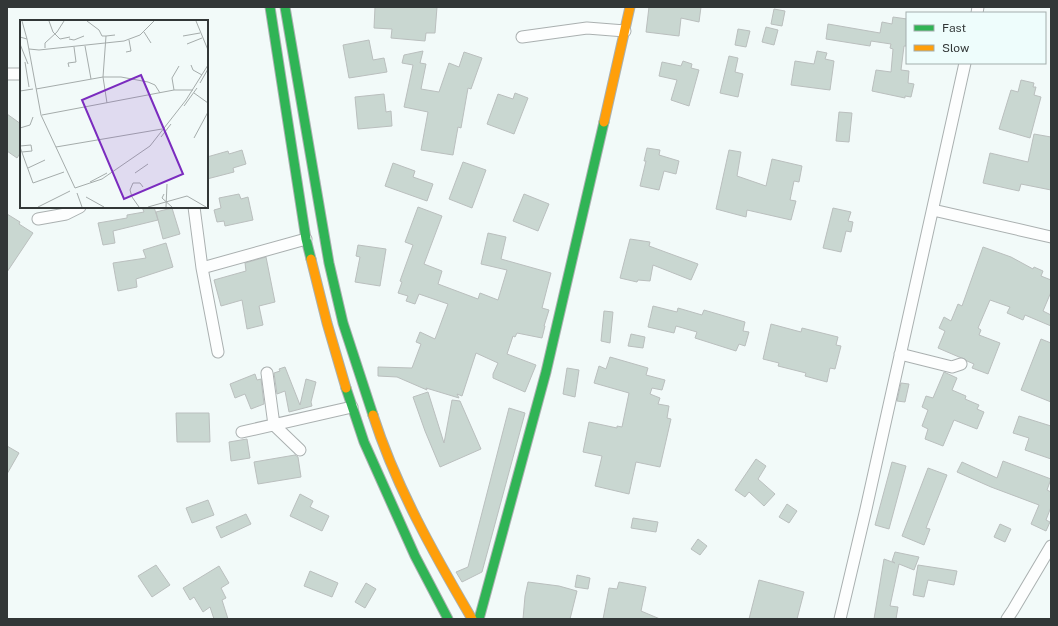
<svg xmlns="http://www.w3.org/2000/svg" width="1058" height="626" font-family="'Public Sans',sans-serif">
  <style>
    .building { fill: #c9d7d1; stroke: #babfbe }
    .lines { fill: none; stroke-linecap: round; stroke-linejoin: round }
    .street-casing { stroke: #aab0b0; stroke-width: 13 }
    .fast-casing { stroke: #aab0b0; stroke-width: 11 }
    .slow-casing { stroke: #aab0b0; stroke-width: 11 }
    .street { stroke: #fdfefe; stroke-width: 11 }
    .fast { stroke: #30b455; stroke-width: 9 }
    .slow { stroke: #ff9f0a; stroke-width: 9 }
    .inset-road { fill: none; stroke: #a5acab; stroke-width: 1 }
    .view { fill: #7b2cbf; fill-opacity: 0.15; stroke: #7b2cbf; stroke-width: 2 }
    .inset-edge { fill: none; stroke: #323737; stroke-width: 2 }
  </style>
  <rect width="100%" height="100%" fill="#f2faf9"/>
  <path class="building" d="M375 7H437L435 33H426L425 41 391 38 392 29 374 28Z
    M649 7H701L699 22 681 18 679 36 646 32Z
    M774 9 785 11 782 26 771 24Z
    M893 17 907 19V46H904L901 70 909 71 908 83 914 84 911 97 905 96V98L872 91 876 70 891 72 893 49 890 48 891 44 871 41 870 46 826 39 828 24 880 33 882 22 892 24Z
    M766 27 778 30 774 45 762 42Z
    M738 29 750 31 746 47 735 45Z
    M369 40 373 60 384 58 387 72 349 78 343 45Z
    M423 51 420 63 426 64 421 89 439 92 449 63 459 67 464 52 482 58 471 89 468 88 461 128 458 127 453 155 421 150 428 112 404 107 413 65 402 63 404 55Z
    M817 51 827 53 825 59 834 61 830 90 791 85 795 61 814 64Z
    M729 56 738 58 735 72 743 74 738 97 720 93Z
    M683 61 692 64 691 68 699 70 689 106 671 100 677 80 659 76 662 62 681 66Z
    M1021 80 1034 83 1033 87H1036L1034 95 1041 97 1030 138 999 129 1011 90 1018 92Z
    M515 93 528 98 514 134 487 124 498 94 513 99Z
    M384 94 386 112 391 111 392 126 358 129 355 97Z
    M839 112 852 113 849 142 836 141Z
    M7 114 21 124V152L17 158 7 151Z
    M1034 134 1051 137V190L1021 184 1019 191 983 183 990 153 1028 162Z
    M647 148 660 150 659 155 679 161 676 174 664 171 659 190 640 186 646 161H644Z
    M242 150 246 164 233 168 234 172 207 179V157L228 151 229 154Z
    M729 150 741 152 737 176 766 186 772 159 802 166 799 182 794 181 790 200 796 201 791 220 747 210 746 217 716 209Z
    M463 162 486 170 472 208 449 199Z
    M393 163 415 171 413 177 433 184 427 201 385 186Z
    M239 194 241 199 248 197 253 220 225 226 224 221 217 222 214 210 221 208 219 198Z
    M524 194 549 204 538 231 513 221Z
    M142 207H154L158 220 113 231 115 243 103 245 98 223 127 218V215L144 212Z
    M418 207 442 216 424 264 442 271 438 284 478 299 480 293 498 300 507 270 481 264 488 233 506 237 501 259 551 273 542 308 549 310 544 326H545L542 338 517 333 515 337 513 336 507 354 536 365 525 392 493 378V374L498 363 476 353 462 396 457 394 459 398 426 388 427 390 397 377 378 376V367L412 368 421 344 416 342 420 332 435 339 448 304 419 294 415 304 406 301 408 296 398 293 402 282 400 281 413 245 405 242Z
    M172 208 180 234 163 239 156 212Z
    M833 208 851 212 848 221 853 222 851 232 846 231 841 252 823 248Z
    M7 214 20 222 19 224 33 233 7 272Z
    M630 239 650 242 649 246 698 264 691 280 653 265 650 281 638 280 637 282 620 278Z
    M166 243 173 267 136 279 137 287 118 291 113 263 146 258 143 250Z
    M358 245 386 249 380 286 355 282 360 257 356 256Z
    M983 247 1011 257 1033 269 1034 267 1043 271 1041 276 1051 280V292L1043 311 1051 315V326L1025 315 1023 320 1007 313 1010 307 990 300 978 328 981 330 979 335 1000 343 988 374 972 368 974 364 967 361 965 359 959 357 938 348 945 331 939 328 944 317 951 321 958 304 962 306Z
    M266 257 275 302 259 306 263 325 247 329 242 300 221 306 214 280 246 271 245 263Z
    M653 306 677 312 678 308 702 315 704 310 745 322 743 331 749 332 745 346 739 344 736 351 695 338 697 332 676 326 674 333 648 327Z
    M604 311 613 312 610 343 601 341Z
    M771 324 801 332 802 328 838 337 836 345 841 346 835 369 830 368 827 382 805 376 806 373 778 366 779 363 763 359Z
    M631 334 645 337 643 348 628 346Z
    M1041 339 1051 343V402L1021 390Z
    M610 357 648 368 646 375 665 380 662 390 652 388 650 394 660 398 658 404 669 406 667 418 671 419 660 467 636 462 629 494 595 486 602 456 583 452 589 422 617 428V426L622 427 629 393 594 383 599 366 606 369Z
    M285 367 300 405 306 379 316 382 311 402 312 406 289 412 285 391 277 394 274 373 280 371 279 369Z
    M567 368 579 370 575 397 563 394Z
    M944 372 957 378 952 390 966 396 965 399 979 405 977 409 984 412 977 429 954 420 943 446 925 439 928 429 922 426 928 410 922 407 926 396 933 398Z
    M255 374 257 380 261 379 264 404 251 409 245 394 235 398 230 384Z
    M901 383 909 384 905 402 897 401Z
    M428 392 444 443 452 400 460 401 481 449 440 467 425 431 413 397Z
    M509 408 525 413 482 572 462 582 456 572 468 567Z
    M176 413H209L210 442H177Z
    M1019 416 1051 426V459L1025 450 1029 438 1013 433Z
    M247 439 250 458 231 461 229 442Z
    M7 446 19 453 7 474Z
    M295 455 298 457 301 477 258 484 254 462Z
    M756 459 766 466 758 479 775 494 764 506 749 492 745 497 735 490Z
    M1003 461 1051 479 1047 490 1051 492V507L1046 520 1050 522 1046 531 1031 524 1039 505 991 487 957 472 962 462 997 478Z
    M892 462 906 466 889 529 875 525Z
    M928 468 947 475 926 528 930 529 924 545 902 536Z
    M300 494 313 501 310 507 329 516 322 531 290 516Z
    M208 500 214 515 192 523 186 508Z
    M787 504 797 511 789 523 779 517Z
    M246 514 251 524 221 538 216 527Z
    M633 518 658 522 656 532 631 528Z
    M1000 524 1011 529 1005 542 994 537Z
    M698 539 707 546 700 555 691 549Z
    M895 552 919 557 914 570 899 564 890 606 898 607 896 619H874L884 559 895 563 892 561Z
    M156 565 170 585 152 597 138 576Z
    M918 565 957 571 954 585 928 580 924 597 913 595Z
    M219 566 229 583 221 588 226 598 222 600 228 619H214L210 607 203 612 194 597 190 600 183 588Z
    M310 571 338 583 332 597 304 586Z
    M577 575 590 578 588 589 575 587Z
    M759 580 804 592 797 619H749Z
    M528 582 559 586 577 591 570 619H523L525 596Z
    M619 582 646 587 641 611 660 619H603L609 588 617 589Z
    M366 583 376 589 365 608 355 602Z"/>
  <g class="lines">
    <defs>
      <path id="street" d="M977 13 978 7
        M522 37 587 28 625 31
        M7 74H21
        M194 207 202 268 218 352
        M933 210 1051 237
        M38 219 66 214 80 207
        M202 268 306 239
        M900 354 952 367 961 364
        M267 373 274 425 300 450
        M242 432 352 407
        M840 619 866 509 965 63
        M1007 619 1013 610 1051 546"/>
      <path id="fast" d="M270 7 306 239 311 259
        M285 7 329 263 343 323 373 415
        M346 388 364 442 415 556 448 619
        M479 619 546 372 604 122"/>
      <path id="slow" d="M604 122 630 7
        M311 259 327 323 346 388
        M373 415C396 487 434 554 472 619"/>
    </defs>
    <use href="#street" class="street-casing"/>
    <use href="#fast" class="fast-casing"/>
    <use href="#slow" class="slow-casing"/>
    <use href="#street" class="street"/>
    <use href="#fast" class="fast"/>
    <use href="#slow" class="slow"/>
  </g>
  <g transform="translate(20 20)">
    <rect width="188" height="188" fill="#f2faf9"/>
    <path class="inset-road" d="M2 1 7 19M29 1 33 12 40 19 50 17M67 1 79 10 82 16H86M176 1 188 30M124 12 131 23M163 16 180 13M0 17 7 19 21 95 55 168M49 19 54 20 64 16M0 24 8 44M167 24 182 18M65 26 71 59M25 28V23L37 12 44 1M9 29 19 30 104 21 120 15 134 1M106 32 111 31 109 20M5 42 9 67M171 45 173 50 182 55M49 47 48 43 56 42 54 27M180 63 188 49M16 69 83 57H101L128 62 135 65 140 73M154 70 152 58 159 46M0 71 13 69M174 73 188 83M87 83 83 57 86 16 95 15M164 86 177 68M22 95 154 70H173M0 108 10 105 13 97M141 117 151 104M174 118 188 92M0 126 11 125 12 131 2 132M0 127 13 163 44 152M36 127 142 109M8 148 25 140M115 153 128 144M70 162 87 153M55 168 82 159 130 126 166 80 188 45M57 173 62 187M144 174 142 178 152 187M66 177 84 187M18 187 50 171M119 187 112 177 110 170 113 163H120L123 167M128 187 167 176 186 187M146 187 147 164"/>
    <path class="view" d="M121 55 163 154 104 179 62 80Z"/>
    <rect width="188" height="188" class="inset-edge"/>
  </g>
  <rect width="1058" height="626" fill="none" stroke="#323737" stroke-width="16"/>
  <rect x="906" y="12" width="140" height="52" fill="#eefdfc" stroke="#a3aead"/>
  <rect x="914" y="25" width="20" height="6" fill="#30b455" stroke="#a3aead"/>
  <text x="942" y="32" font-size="12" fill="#323737">Fast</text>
  <rect x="914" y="45" width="20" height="6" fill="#ff9f0a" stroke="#a3aead"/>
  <text x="942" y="52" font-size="12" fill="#323737">Slow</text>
</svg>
